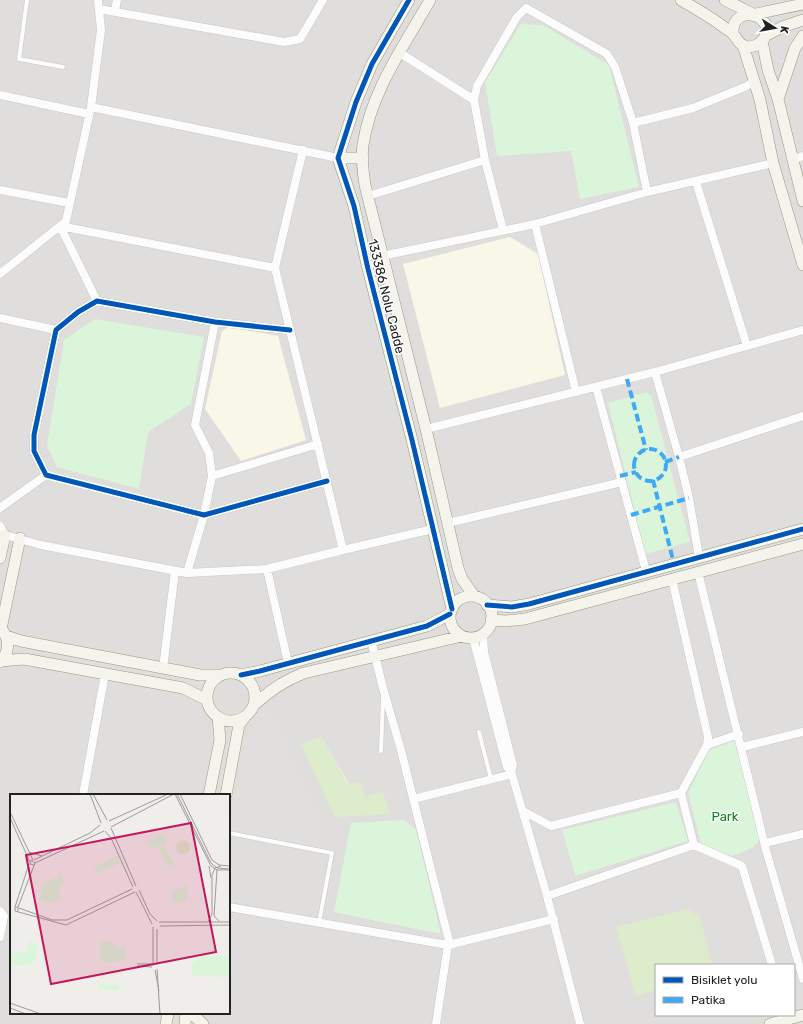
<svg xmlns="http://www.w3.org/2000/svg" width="803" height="1024" font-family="Rubik,sans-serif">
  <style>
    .residential { fill: #dfdedc; fill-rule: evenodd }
    .education { fill: #f8f7e8 }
    .grass { fill: #ddeccb }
    .park { fill: #daf5da }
    .parking { fill: #e0dfde }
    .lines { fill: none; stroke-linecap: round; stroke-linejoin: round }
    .lane-casing { stroke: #c9c8c7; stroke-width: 5 }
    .street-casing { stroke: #c9c8c7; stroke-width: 9 }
    .secondary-casing { stroke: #999a82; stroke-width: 12 }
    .lane { stroke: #fdfcfc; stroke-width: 4 }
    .street { stroke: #fdfcfc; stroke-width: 8 }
    .secondary { stroke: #f4f4ed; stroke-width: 11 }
    .quiet { stroke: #3fa9f5; stroke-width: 4; stroke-dasharray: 8 4; stroke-linecap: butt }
    .cycleway-casing { stroke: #fff; stroke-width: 8 }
    .cycleway { stroke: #0057b8; stroke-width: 5 }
    .labels { text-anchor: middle; stroke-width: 3; stroke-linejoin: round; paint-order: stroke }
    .street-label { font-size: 13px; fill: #222; stroke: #fff }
    .park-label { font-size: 13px; fill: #0c8416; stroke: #fff }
    .inset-road { fill: none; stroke: #9e9c9b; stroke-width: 1 }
    .view { fill: #c2185b; fill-opacity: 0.15; stroke: #c2185b; stroke-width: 2 }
    .inset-edge { fill: none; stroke: #222; stroke-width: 2 }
  </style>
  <rect width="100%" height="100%" fill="#f0eeeb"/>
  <path class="residential" d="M0 0H803V1024H0ZM321 737 349 784 365 797 335 817ZM11 795H229V1013H11ZM656 965H794V1015H656Z"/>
  <path class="education" d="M510 237 538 254 565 375 440 408 403 264Z
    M229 327 278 336 306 440 241 461 205 409 222 331Z"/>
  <path class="grass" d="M321 737 348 784 361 782 365 797 383 792 390 814 335 817 301 744Z
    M688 909 700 917 712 965H656V990L636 996 616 927Z"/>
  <path class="park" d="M521 24 543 25 609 65 639 187 580 199 571 151 497 156 485 82Z
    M95 319 204 337 191 404 148 432 139 489 57 467 47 446 64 340Z
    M646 392 651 395 690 542 645 554 608 403Z
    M736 740 762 838 752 848 732 856 701 844 688 793 709 750Z
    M676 802 688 841 575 876 562 830Z
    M404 820 416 830 441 934 334 912 351 823Z"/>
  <path class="parking" d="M268 708 323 828 318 848 229 829 245 741 255 720Z
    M562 830 575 876 548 885 535 837Z"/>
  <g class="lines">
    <defs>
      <path id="lane" d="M27 0 19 59 63 67
        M479 732 491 779
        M381 751 383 697
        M229 833 332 853 319 923"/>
      <path id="street" d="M99 9 284 42 300 39 323 0
        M115 11 117 0
        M400 53 474 100
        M0 95 89 114
        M91 107 338 158
        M633 123 693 108 747 86 754 81
        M792 160 803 156
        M696 182 747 346
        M0 190 69 203
        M368 196 485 160
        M535 224 576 392
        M60 226 275 268 303 150
        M60 226 97 301
        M503 230 485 160 474 100 477 86 517 17 526 8 607 54 615 67 633 123 647 192
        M382 256 535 224 647 192 773 163
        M275 268 343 550 433 529
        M0 274 66 221 91 107 101 30 98 0
        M0 318 56 330
        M290 330 215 322 97 301 78 312 56 330 34 435V451L46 475 204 515 327 481
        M596 387 646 571
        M426 429 655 372
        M679 457 803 416
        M212 476 318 444
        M0 508 46 475
        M448 523 622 482
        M0 526 5 535 41 545 187 573 267 569 343 550
        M699 557 689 498 679 457 655 372 803 330
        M267 569 288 663
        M698 572 766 850 803 979
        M187 573 204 515 212 476 209 453 195 425 215 322
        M672 579 708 737 707 745 681 793 694 845
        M483 634 484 652 513 765 511 771
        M473 638 507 767 511 771 547 896 580 1024
        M371 640 383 688 401 750 450 945
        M163 668 175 571
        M707 745 739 734
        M742 747 803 732
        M83 795 105 674
        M413 799 512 774
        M523 811 551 826 681 793
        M765 843 803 834
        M547 896 694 845 742 866 772 965
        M229 907 448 945 436 1024
        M0 911 4 916 0 937
        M448 945 554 919"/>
      <path id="secondary" d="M409 0 372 64 356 102 338 158 354 206 368 269 412 440 452 609
        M430 0C404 46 371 91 363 145 361 158 363 171 365 185L426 429 458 568 462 579 474 596
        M681 0C696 9 711 17 725 28 728 30 731 31 733 34 738 39 739 46 748 47 753 47 759 44 762 41 782 17 731 0 733 34
        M725 0 751 13
        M756 14 803 4
        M765 36 782 27 803 20
        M762 41 768 70 778 99 803 201
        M743 45 760 100 773 163 803 265
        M778 99 795 48 803 36
        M338 158H363
        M0 558 5 535
        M450 617a21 21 0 1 1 42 0a21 21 0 1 1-42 0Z
        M487 605 512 607 529 604 803 529
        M491 620 506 621 525 619 803 544
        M1 629 20 538
        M6 636 21 641 200 675H221
        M1 661 24 659 183 688 207 700
        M0 662C9 653 10 642 3 631
        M207 697a24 24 0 1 1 48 0a24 24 0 1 1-48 0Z
        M241 675 260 671 427 626 450 614
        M254 705C269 691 285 680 304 673L462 636
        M209 795 220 740 218 717
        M226 795 239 725 245 717
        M191 1013 203 1024
        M166 1024 168 1013
        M185 1024 186 1013
        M770 1024 803 1015"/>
    </defs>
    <use href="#lane" class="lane-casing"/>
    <use href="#street" class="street-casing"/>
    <use href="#secondary" class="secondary-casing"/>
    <use href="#lane" class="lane"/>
    <use href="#street" class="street"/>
    <use href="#secondary" class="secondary"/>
    <path class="quiet" d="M627 379 646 450
      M634 465a16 16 0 1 1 32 0a16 16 0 1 1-32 0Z
      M665 462 679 457
      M620 476 636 472
      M653 480 674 564
      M631 515 689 498"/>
    <defs>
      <path id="cycleway" d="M409 0 372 64 356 102 338 158 354 206 368 269 412 440 452 609
        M290 330 215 322 97 301 78 312 56 330 34 435V451L46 475 204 515 327 481
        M487 605 512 607 529 604 803 529
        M241 675 260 671 427 626 450 614"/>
    </defs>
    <use href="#cycleway" class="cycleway-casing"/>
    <use href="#cycleway" class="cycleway"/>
  </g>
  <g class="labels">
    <g class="street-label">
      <text transform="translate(387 296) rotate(76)" y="5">133386 Nolu Cadde</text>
    </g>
    <g class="park-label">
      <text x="725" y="821">Park</text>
    </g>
  </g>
  <g transform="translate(10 794)">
    <rect width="220" height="220" fill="#f0eeeb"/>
    <path d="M166 53a7 7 0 1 1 14 0a7 7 0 1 1-14 0Z" fill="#ddeccb"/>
    <path d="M152 41 156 45 155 51 147 54 140 52 137 48ZM155 53 164 70 157 73 149 56ZM107 62 110 69 87 80 84 73ZM51 81 55 90 48 93 51 105 39 109 29 105 33 90ZM178 90 177 108H162V97ZM20 147 27 150 26 164 21 171H0V159L15 158ZM89 147H100L106 153 115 152V166L94 169 90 165ZM190 162H220V183L182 182V170ZM109 190V196H89V190Z" fill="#daf5da"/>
    <path class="inset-road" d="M80 0 91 29M83 0 97 26M165 0 201 72 207 76H220M167 0 201 69 207 74 220 75M170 0 202 66 209 71 220 72M0 18 23 66M0 24 20 68M99 27 156 1M101 33 164 0M101 34 126 92M95 37 101 44 123 93M19 58 32 62M24 66 80 39 90 31M25 69 94 37M199 72 201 84M207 76 204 122 209 127M129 96 140 120 147 127M126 98 142 130M5 113 19 70M8 113 25 69 21 66 20 70 24 71M9 114 42 126H57L122 95M8 117V113H5V117L56 131 125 98M149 128H220M198 128 202 120V81L205 74 211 72M150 132 220 131M143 133V169M147 135V169M127 170H142M127 172 142 173M147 175 150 220M145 176 149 197M0 209 31 220M0 214 16 220"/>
    <path class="view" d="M181 29 206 158 41 190 16 61Z"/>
    <rect width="220" height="220" class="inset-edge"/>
  </g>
  <rect x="655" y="964" width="140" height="52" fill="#ffffff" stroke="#a7a7a7"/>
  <rect x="663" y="977" width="20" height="6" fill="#0057b8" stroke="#a7a7a7"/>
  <text x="691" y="984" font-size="12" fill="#222222">Bisiklet yolu</text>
  <rect x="663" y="997" width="20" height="6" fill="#3fa9f5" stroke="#a7a7a7"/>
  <text x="691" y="1004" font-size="12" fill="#222222">Patika</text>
  <g transform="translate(775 28) rotate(101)" stroke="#ffffff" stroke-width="3" paint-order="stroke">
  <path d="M0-3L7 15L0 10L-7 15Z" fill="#222222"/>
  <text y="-6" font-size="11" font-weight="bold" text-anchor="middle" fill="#222222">K</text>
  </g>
</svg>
